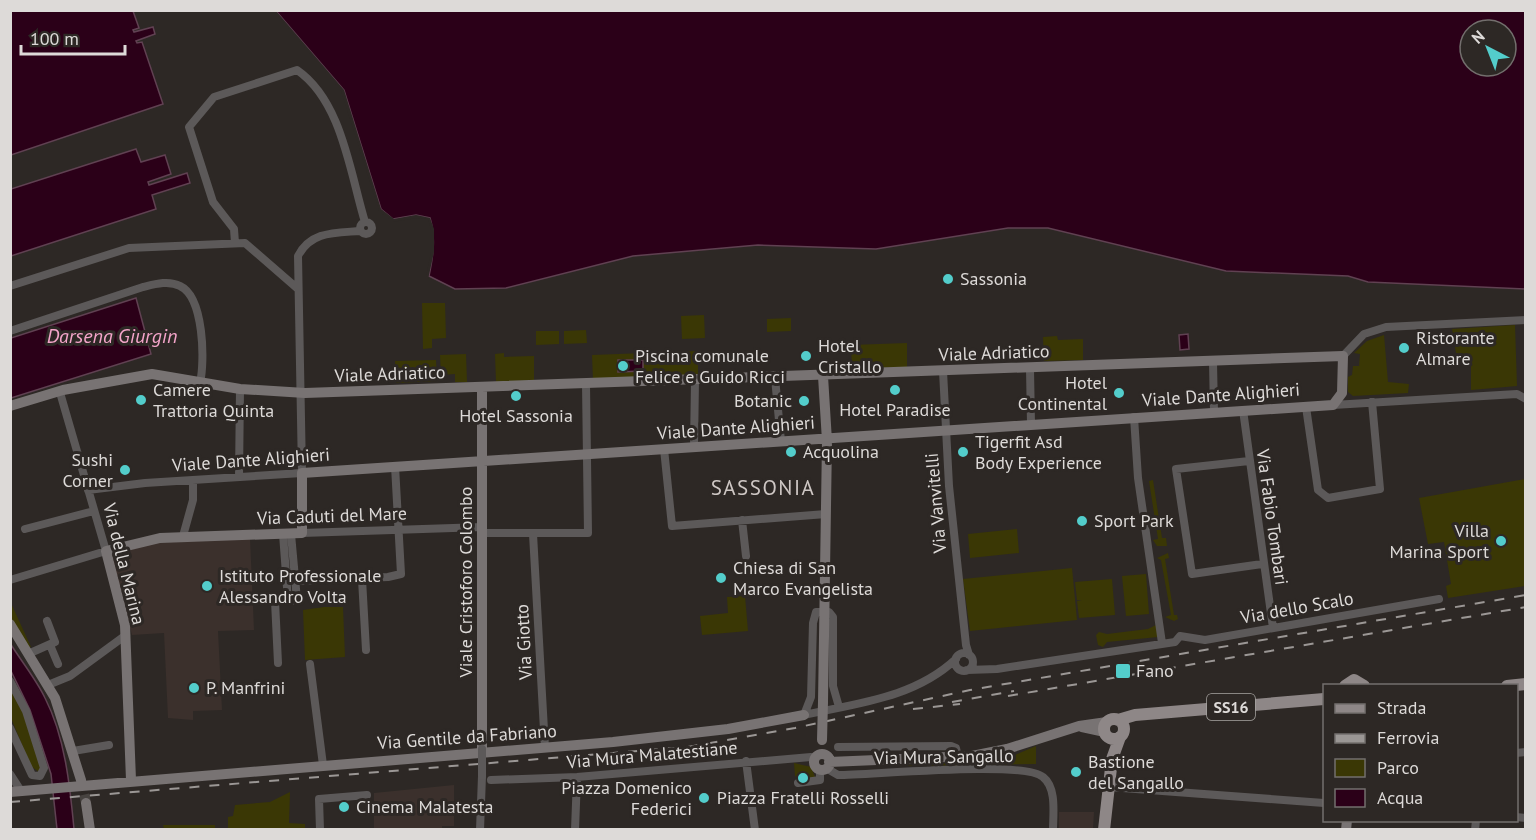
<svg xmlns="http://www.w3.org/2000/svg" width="1536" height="840" font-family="'PT Sans',sans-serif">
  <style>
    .built { fill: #3b302c }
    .green { fill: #3a3705 }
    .water { fill: #2b0018; stroke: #604152; stroke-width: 1.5; fill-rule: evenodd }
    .pier { fill: #2d2825 }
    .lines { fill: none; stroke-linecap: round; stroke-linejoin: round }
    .secondary-tunnel { stroke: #474340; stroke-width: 10; stroke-dasharray: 10 5; stroke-linecap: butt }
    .street { stroke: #5c5959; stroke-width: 8 }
    .secondary { stroke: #787373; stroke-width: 10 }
    .primary { stroke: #8e8787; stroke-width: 12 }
    .rail { stroke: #9b9795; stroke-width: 2; stroke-dasharray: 10 10; stroke-linecap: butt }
    .street-bridge { stroke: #5c5959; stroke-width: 8 }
    .secondary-bridge { stroke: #787373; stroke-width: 10 }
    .poi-dot { fill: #53cdcb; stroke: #2d2825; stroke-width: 2 }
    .labels { text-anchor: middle; stroke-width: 6; stroke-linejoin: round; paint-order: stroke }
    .shield { fill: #2d2825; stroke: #a8a5a2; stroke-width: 1.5 }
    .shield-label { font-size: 16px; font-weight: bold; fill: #dddad8 }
    .poi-label { font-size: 18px; fill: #dddad8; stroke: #2d2825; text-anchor: start }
    .street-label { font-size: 18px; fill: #dddad8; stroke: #2d2825 }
    .water-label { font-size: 20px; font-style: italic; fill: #f4a5ca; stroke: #2d2825 }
    .quarter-label { font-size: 21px; letter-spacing: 1.5px; fill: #cec7c4; stroke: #2d2825 }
  </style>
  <rect width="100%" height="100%" fill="#2d2825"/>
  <path class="built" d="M250 538 254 630 218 631 222 710 193 711V720L168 718 164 633 132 635 111 553 150 543Z
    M454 785V826H442V830L374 829V793Z
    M1059 812H1094L1093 829H1059Z"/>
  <path class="green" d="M422 303H445L446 338 432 339V348L423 349Z
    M704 315 705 338 682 339 681 316Z
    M791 318V331L767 332V319Z
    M1515 325 1517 386 1471 390V365H1458L1452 329Z
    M586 330 587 343 564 344V331Z
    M536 331H559V344L536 345Z
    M1384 335 1388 382 1409 384 1408 393 1353 396 1348 392V377L1352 375 1353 366H1359L1360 354 1354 353 1367 341Z
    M1057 336 1058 340 1083 339V360L1044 361 1043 337Z
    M907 343V367L852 369 851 345Z
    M698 351V377L593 380 592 355Z
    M504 353V357L534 356V381L496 382 495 354Z
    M466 354 467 382H455V374L441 375 440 355Z
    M436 360 437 381 396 383 395 361Z
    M1525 479V586L1448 598 1446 586 1451 584 1444 542 1428 544 1419 498Z
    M1153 480 1162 538H1166L1167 546H1157L1153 540 1158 539 1149 481Z
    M1017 529 1019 553 970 558 968 534Z
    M1168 553 1169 558 1165 559 1174 615H1177L1178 619 1174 621 1165 617 1171 615 1161 560 1157 558Z
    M1072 568 1077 620 970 631 963 579Z
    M1146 574 1149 614 1126 616 1122 576Z
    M1112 579 1115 615 1079 618 1077 601 1082 600H1077L1075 582Z
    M745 596 748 631 702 635 700 616 728 613 727 597Z
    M10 601 31 647 28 648 11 618Z
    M324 607H343L345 657 305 660 303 610Z
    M1156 625 1158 637 1107 642 1103 647 1098 645 1096 635 1099 632 1107 634 1148 629Z
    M10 688 24 713 41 767 40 773 31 766 11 718Z
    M1036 746V764L902 766 994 760 1008 758Z
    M794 763 811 767 815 777 803 779 795 776Z
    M290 792 289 823 305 824V829H228V817L233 816 235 805 270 802Z
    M163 825H215V829H164Z"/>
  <path class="water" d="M11 10 133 11 139 28 133 30 134 32 153 27 155 34 136 41 137 43 142 42 163 104 11 155Z
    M276 11H1525V289L1368 282 1348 276 1226 271 1048 228H1008L876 249 758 245 633 256 506 288 455 289 429 276C433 257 436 237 430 218L416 215 393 219 381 209 344 90ZM1470 30H1506V66H1470Z
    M136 149 141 162 165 155 171 174 148 182 149 185 187 173 190 183 152 195 156 209 11 256V189Z
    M136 298 151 354 11 398V338Z
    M1188 334 1189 349 1180 350 1179 335Z
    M618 360H643V371L618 372Z
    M10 643C21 661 36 679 45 698 65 737 70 786 74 829H57L51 774 30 710 11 671Z"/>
  <path class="pier" d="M273 10 276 11 344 90 381 209 394 219 416 215 430 218 434 229V252L428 279 426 276 431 252V230L428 219 416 218 393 222 379 211 341 91Z"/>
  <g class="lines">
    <path class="secondary-tunnel" d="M81 780 86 803"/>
    <path class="street" d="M360 228a6 6 0 1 1 12 0a6 6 0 1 1-12 0Z
      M235 243 234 229 213 202 189 127 214 97 297 70C342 101 350 173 365 222
      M10 286 129 248 245 243 298 289
      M10 331 143 287C155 284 169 280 180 286 204 297 205 361 200 383
      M1343 356 1364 334 1386 327 1526 320
      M1213 362 1214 412
      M1030 369 1031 424
      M943 371 949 486 966 645 969 655
      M775 378 781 441
      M1333 405 1517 394 1526 399
      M1306 407 1318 490 1328 498 1380 489 1372 402
      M1243 410 1273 628
      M1134 417 1138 478 1162 643
      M694 447 695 380
      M664 449 672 526 826 514
      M1249 461 1176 469 1192 574 1262 564
      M239 477 240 389
      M88 490 145 483 302 473 298 256C311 231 335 233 360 231
      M742 520 746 556
      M25 529 94 511
      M302 533 483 527
      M483 533H588L586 384
      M283 534 288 601 297 600 291 534
      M533 534 545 748
      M183 536 193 500V480
      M362 579 366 650
      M10 580 106 551 61 396
      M295 581 388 577 401 574 395 466
      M50 645 58 664
      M955 662a9 9 0 1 1 18 0a9 9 0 1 1-18 0Z
      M28 654 55 642 47 621
      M278 663 275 601H288
      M310 664 323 765
      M967 670 997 669 1175 642 1180 636 1205 640 1439 599
      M10 681 26 711 44 768 40 776 32 775 10 728
      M48 685 70 676 126 635
      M804 715 811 697 813 623 816 612H829L833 617V686L839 707
      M804 715C858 703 914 698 956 659
      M838 747 951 746 956 748 958 757
      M73 751 109 745
      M1516 753 1526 752
      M746 761 755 830
      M826 768 838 775C872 775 1023 760 1043 777 1057 788 1053 814 1053 830
      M10 774 21 791
      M491 780 577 777 811 757 814 760
      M798 783 820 780V769
      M1109 787 1324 803
      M1516 817 1526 818
      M320 830 319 799 367 795
      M480 830 482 776
      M575 830 577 777
      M1475 830 1476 820"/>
    <path class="secondary" d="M823 376 827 441 823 702
      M482 387V749
      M10 406 63 390 152 374 240 389 305 393 1343 356 1342 393 1333 405 302 473V533L160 538 106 551 125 625 131 780
      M10 624 55 698 81 780
      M1082 727 1105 732
      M814 762a8 8 0 1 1 16 0a8 8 0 1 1-16 0Z
      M829 762 972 756 1007 749 1079 726 1107 722
      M10 792 613 742 728 729 804 715
      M86 803 90 830
      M1346 830 1347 820"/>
    <path class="primary" d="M1345 686 1354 680 1364 686
      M1507 686 1526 684
      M1104 729a10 10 0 1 1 20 0a10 10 0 1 1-20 0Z
      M1118 720 1135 715 1324 699
      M1104 830 1112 759 1120 737"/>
    <path class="rail" d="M1008 696 1526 607
      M952 702 1014 691
      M913 709 960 704
      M10 802 687 747 795 728 970 690 1526 595"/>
    <path class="street-bridge" d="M482 776V749"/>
    <path class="secondary-bridge" d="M822 740 823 702"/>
  </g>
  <g class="poi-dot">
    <circle cx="948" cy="279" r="6"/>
    <circle cx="1404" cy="348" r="6"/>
    <circle cx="806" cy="356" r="6"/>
    <circle cx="623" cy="366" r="6"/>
    <circle cx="895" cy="390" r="6"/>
    <circle cx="1119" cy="393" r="6"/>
    <circle cx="516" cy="396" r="6"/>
    <circle cx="141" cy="400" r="6"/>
    <circle cx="804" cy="401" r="6"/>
    <circle cx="791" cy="452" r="6"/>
    <circle cx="963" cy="452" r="6"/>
    <circle cx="125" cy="470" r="6"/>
    <circle cx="1082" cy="521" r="6"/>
    <circle cx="1501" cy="541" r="6"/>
    <circle cx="721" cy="578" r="6"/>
    <circle cx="207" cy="586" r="6"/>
    <rect x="1115" y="663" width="16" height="16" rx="3"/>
    <circle cx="194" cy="688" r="6"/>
    <circle cx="1076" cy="772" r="6"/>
    <circle cx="803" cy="778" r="6"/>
    <circle cx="704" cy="798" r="6"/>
    <circle cx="344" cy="807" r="6"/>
  </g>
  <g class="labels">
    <rect class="shield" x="1207" y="694" width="48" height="26" rx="4.5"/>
    <g class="shield-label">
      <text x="1231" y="713">SS16</text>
    </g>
    <g class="poi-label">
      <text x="960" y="285">Sassonia</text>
      <text x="1416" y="344">Ristorante<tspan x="1416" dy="21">Almare</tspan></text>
      <text x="818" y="352">Hotel<tspan x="818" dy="21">Cristallo</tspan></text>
      <text x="635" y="362">Piscina comunale<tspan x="635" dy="21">Felice e Guido Ricci</tspan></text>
      <text x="1107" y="389" text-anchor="end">Hotel<tspan x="1107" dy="21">Continental</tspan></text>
      <text x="153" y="396">Camere<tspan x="153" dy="21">Trattoria Quinta</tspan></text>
      <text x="792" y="407" text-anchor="end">Botanic</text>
      <text x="895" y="416" text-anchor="middle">Hotel Paradise</text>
      <text x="516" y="422" text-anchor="middle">Hotel Sassonia</text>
      <text x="975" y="448">Tigerfit Asd<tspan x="975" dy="21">Body Experience</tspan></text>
      <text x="803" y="458">Acquolina</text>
      <text x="113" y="466" text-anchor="end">Sushi<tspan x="113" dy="21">Corner</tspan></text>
      <text x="1094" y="527">Sport Park</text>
      <text x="1489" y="537" text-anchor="end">Villa<tspan x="1489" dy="21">Marina Sport</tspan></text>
      <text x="733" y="574">Chiesa di San<tspan x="733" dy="21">Marco Evangelista</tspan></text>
      <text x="219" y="582">Istituto Professionale<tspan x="219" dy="21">Alessandro Volta</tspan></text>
      <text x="1136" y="677">Fano</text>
      <text x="206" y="694">P. Manfrini</text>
      <text x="1088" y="768">Bastione<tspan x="1088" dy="21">del Sangallo</tspan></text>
      <text x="692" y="794" text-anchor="end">Piazza Domenico<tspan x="692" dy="21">Federici</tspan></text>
      <text x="803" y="804" text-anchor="middle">Piazza Fratelli Rosselli</text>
      <text x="356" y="813">Cinema Malatesta</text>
    </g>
    <g class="street-label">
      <text transform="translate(994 353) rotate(-2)" y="6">Viale Adriatico</text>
      <text transform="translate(390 374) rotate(-2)" y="6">Viale Adriatico</text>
      <text transform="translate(1221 395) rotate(-4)" y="6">Viale Dante Alighieri</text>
      <text transform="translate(736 428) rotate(-4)" y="6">Viale Dante Alighieri</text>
      <text transform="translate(251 460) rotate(-4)" y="6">Viale Dante Alighieri</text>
      <text transform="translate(936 503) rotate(-95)" y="6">Via Vanvitelli</text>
      <text transform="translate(332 516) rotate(-2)" y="6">Via Caduti del Mare</text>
      <text transform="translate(1272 517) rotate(82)" y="6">Via Fabio Tombari</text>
      <text transform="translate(124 564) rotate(76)" y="6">Via della Marina</text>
      <text transform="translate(466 582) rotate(-90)" y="6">Viale Cristoforo Colombo</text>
      <text transform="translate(1297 608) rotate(-10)" y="6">Via dello Scalo</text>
      <text transform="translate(524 642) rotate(-93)" y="6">Via Giotto</text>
      <text transform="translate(467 737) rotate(-4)" y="6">Via Gentile da Fabriano</text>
      <text transform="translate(652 755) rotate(-5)" y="6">Via Mura Malatestiane</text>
      <text transform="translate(944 757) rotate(-1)" y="6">Via Mura Sangallo</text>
    </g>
    <g class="water-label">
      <text x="112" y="343">Darsena Giurgin</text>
    </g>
    <g class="quarter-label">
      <text x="763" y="495">SASSONIA</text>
    </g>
  </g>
  <rect width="1536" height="840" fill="none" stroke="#dddad8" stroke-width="24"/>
  <rect x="1323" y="684" width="195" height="138" fill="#2d2825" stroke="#736f6d" stroke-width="1.5"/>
  <rect x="1335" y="704" width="30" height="9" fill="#8e8787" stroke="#736f6d" stroke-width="1.5"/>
  <text x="1377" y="714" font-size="18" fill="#dddad8">Strada</text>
  <rect x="1335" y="734" width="30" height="9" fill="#9b9795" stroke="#736f6d" stroke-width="1.5"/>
  <text x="1377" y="744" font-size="18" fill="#dddad8">Ferrovia</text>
  <rect x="1335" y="759" width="30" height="18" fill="#3a3705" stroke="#736f6d" stroke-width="1.5"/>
  <text x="1377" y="774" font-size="18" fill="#dddad8">Parco</text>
  <rect x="1335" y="789" width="30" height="18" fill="#2b0018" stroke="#736f6d" stroke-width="1.5"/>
  <text x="1377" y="804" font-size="18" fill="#dddad8">Acqua</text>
  <g transform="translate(1488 48) rotate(318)"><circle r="28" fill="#2d2825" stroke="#736f6d" stroke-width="1.5"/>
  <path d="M0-4.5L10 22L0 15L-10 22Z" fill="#53cdcb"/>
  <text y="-9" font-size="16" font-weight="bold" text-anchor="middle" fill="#dddad8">N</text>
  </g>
  <path d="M21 45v9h104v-9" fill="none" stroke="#dddad8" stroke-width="3"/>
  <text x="30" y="45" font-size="18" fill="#dddad8" stroke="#2d2825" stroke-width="4.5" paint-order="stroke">100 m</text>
</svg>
